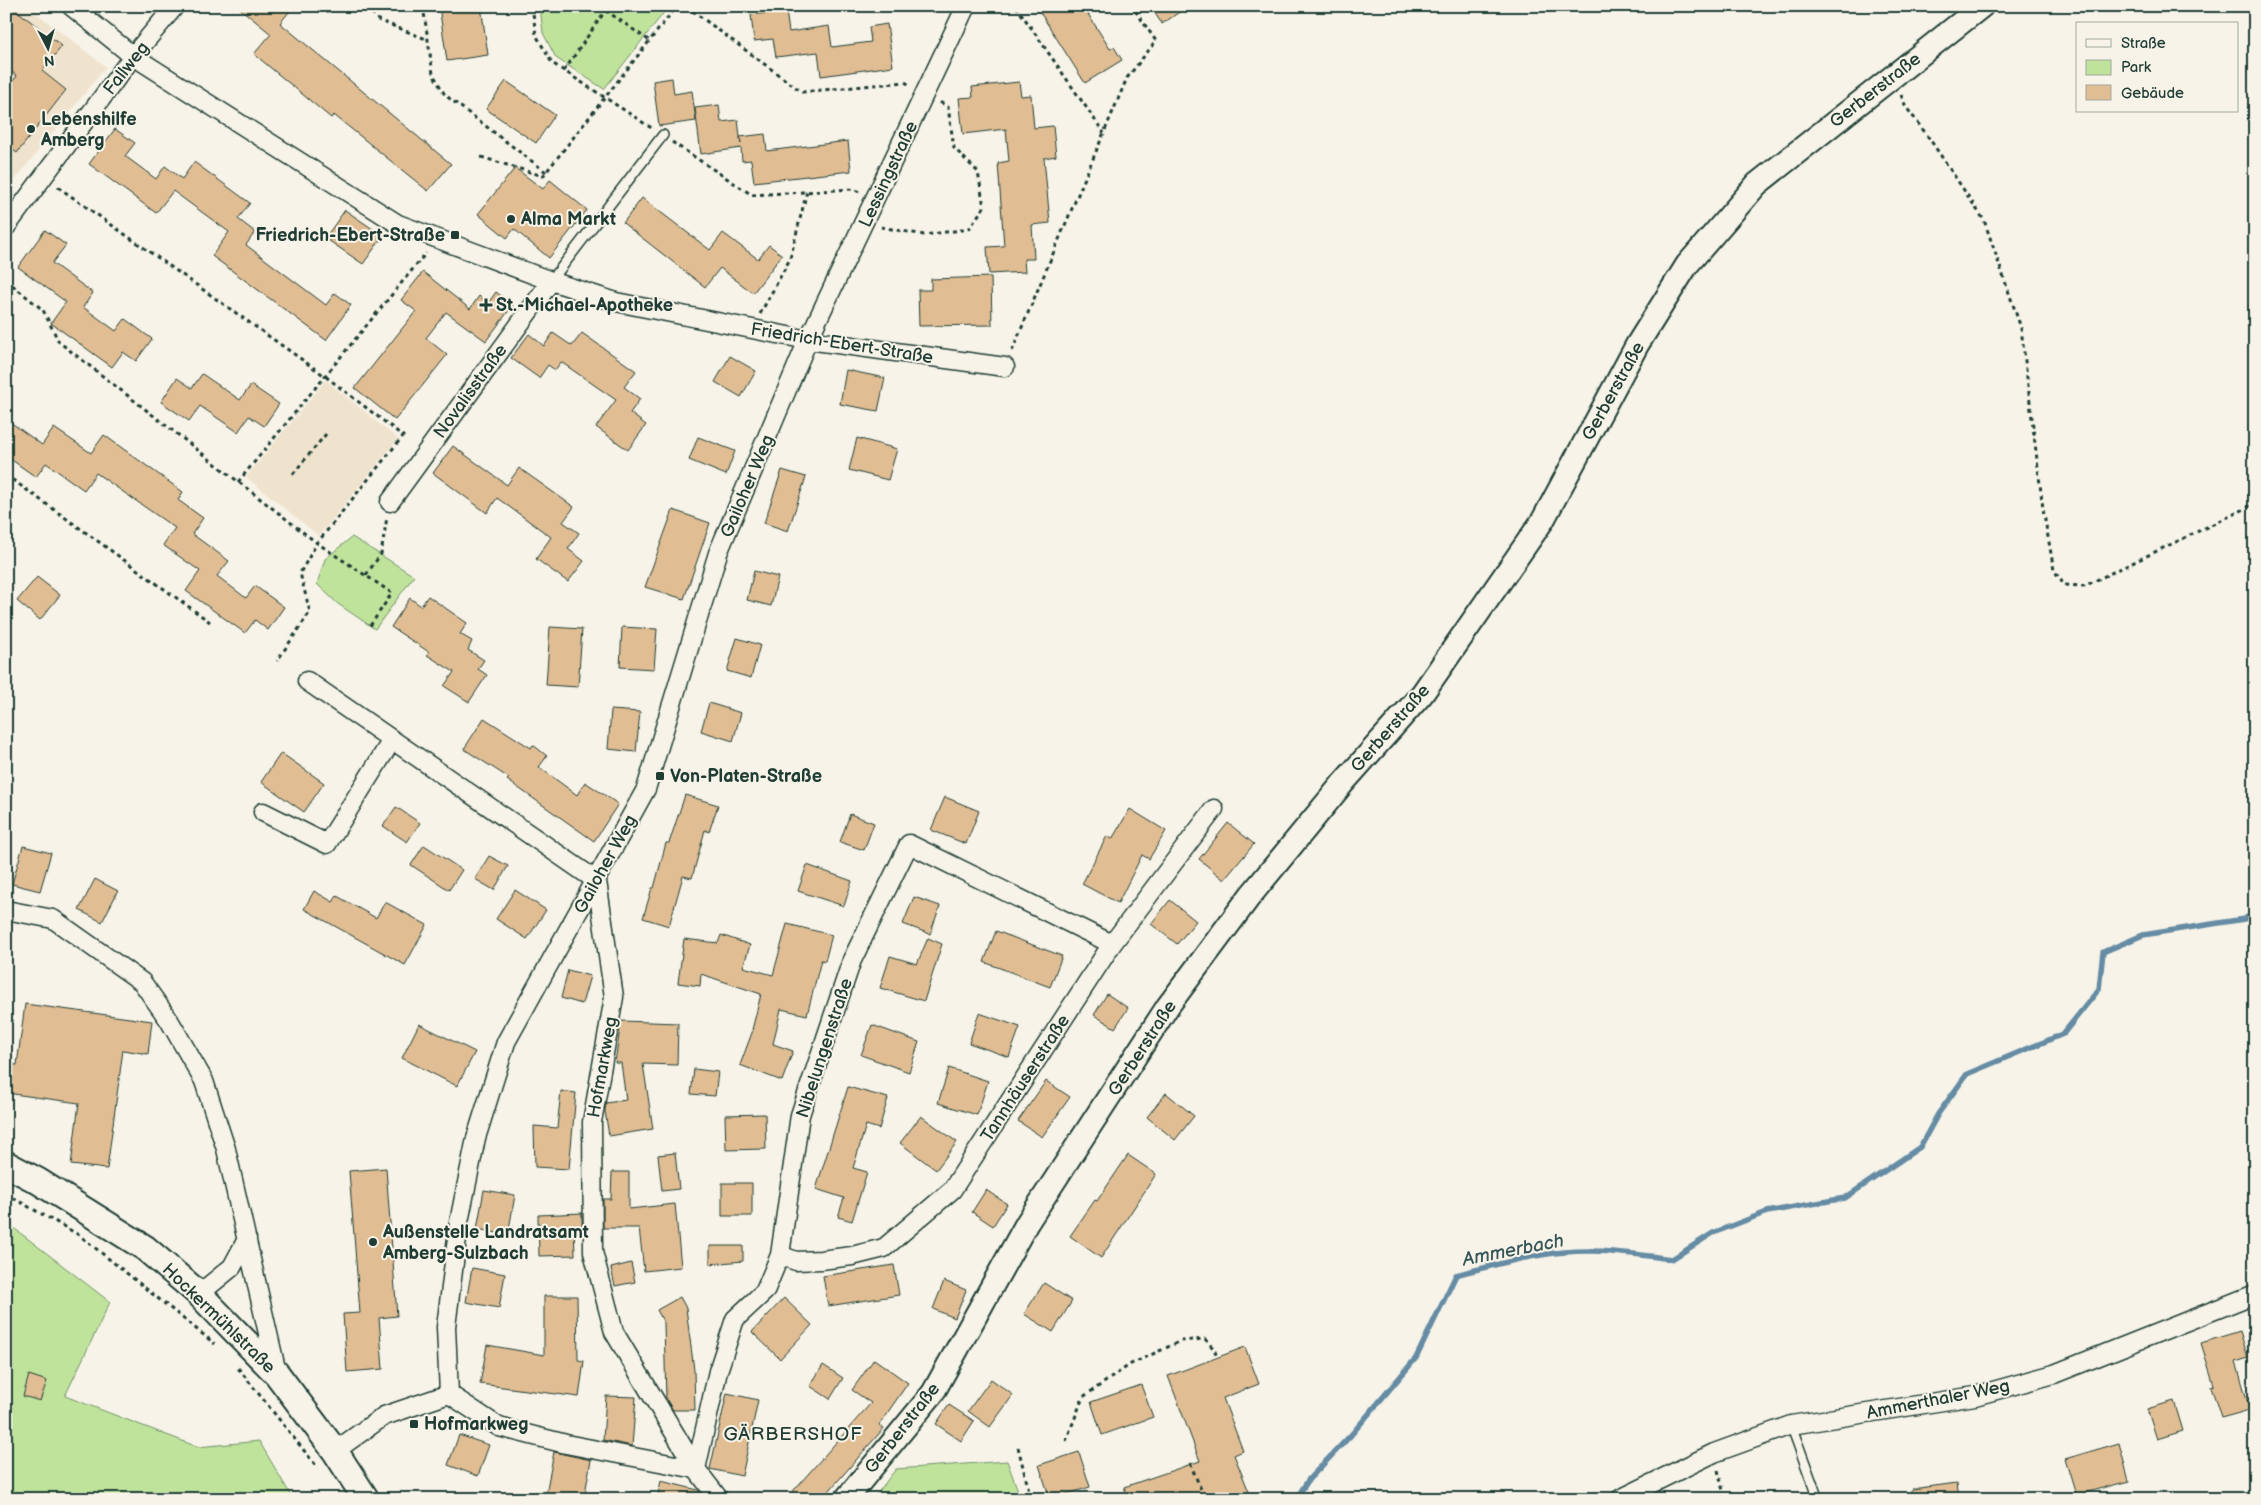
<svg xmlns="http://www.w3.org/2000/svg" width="2261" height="1505" font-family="'Balsamiq Sans',sans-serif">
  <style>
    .built { fill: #f0e3ce }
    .green { fill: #c0e39c; stroke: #709068 }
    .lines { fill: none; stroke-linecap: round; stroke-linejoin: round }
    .stream { stroke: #658ca4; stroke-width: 5.5 }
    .building { fill: #e1bd93; stroke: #1f3d34 }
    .service-casing { stroke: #1f3d34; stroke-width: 12 }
    .minor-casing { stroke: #1f3d34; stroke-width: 21 }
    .tertiary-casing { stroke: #1f3d34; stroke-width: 26 }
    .secondary-casing { stroke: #1f3d34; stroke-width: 29 }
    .path { stroke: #1f3d34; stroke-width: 3; stroke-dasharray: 4 4; stroke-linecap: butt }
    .service { stroke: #f7f3e8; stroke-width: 9 }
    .minor { stroke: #f7f3e8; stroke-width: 18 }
    .tertiary { stroke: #f7f3e8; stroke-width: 22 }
    .secondary { stroke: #f7f3e8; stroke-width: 25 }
    .poi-dot { fill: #1f3d34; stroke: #f7f3e8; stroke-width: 2 }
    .labels { text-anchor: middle; stroke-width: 4; stroke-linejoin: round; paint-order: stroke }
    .street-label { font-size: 18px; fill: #1f3d34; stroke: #f7f3e8 }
    .poi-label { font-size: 18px; font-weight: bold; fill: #1f3d34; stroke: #f7f3e8; text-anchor: start }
    .water-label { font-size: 19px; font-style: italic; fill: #365759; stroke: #f7f3e8 }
    .neighbourhood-label { font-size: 19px; letter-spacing: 1px; fill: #1f3d34; stroke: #f7f3e8 }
  </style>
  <rect width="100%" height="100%" fill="#f7f3e8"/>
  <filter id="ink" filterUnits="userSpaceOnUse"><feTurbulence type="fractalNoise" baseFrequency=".02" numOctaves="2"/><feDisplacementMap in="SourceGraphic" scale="10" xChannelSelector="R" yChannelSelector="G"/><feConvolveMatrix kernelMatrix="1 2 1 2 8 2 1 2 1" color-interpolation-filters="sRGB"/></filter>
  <g filter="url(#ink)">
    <path class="built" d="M6 6H27L106 67 6 191Z
      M326 380 398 439 319 536 246 477Z"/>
    <path class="green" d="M540 6H669L604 89 556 58 543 33Z
      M352 537 414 576 375 629 338 604 317 584 325 559Z
      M6 1222 110 1302 65 1396 198 1447 259 1441 293 1499H6Z
      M1007 1461 1021 1499H873L896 1469Z"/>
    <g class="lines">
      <path class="stream" d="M1296 1499 1309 1479 1351 1435 1416 1358 1456 1275C1491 1266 1528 1255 1565 1252 1601 1249 1636 1254 1672 1259L1713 1233 1767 1212 1845 1198 1920 1147 1938 1114 1967 1074 2063 1034 2099 989 2103 952 2143 935 2244 919 2255 913"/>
    </g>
    <path class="building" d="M6 6H11L62 46 42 71 66 90 17 153 6 145V90L17 76 6 67Z
      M237 6H294L280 23 451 164 428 191 334 115 331 118 254 54 271 34Z
      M439 6H481L488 55 447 61Z
      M1036 6H1083L1110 49 1114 47 1122 60 1085 83Z
      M1150 6H1188L1162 24Z
      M786 11 789 32 829 26 832 47 871 42 869 27 887 24 893 66 821 76 818 52 776 57 773 39 754 41 751 15Z
      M672 78 674 94 692 91 696 121 659 126 653 81Z
      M506 81 555 115 536 143 486 109Z
      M1019 82 1021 96 1031 95 1034 128 1053 126 1056 156 1044 158 1050 223 1032 225 1034 259H1024L1025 272 989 274 987 247 1004 246 998 163 1009 161 1006 129 963 134 959 98 973 97 972 87Z
      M719 105 721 122 738 120 741 144 740 137 765 134 767 151 848 141 851 171 754 182 751 160 742 161 741 148 701 154 695 108Z
      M115 129 135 143 125 156 156 179 165 166 182 179 194 162 250 203 238 219 255 232 246 245 326 305 335 293 351 305 326 340 212 256 229 232 173 191 156 213 89 164Z
      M515 168 543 189 550 180 587 210 549 258 514 229 507 238 478 214Z
      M642 198 710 250 723 233 758 259 769 245 782 255 753 293 720 268 705 287 623 223Z
      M345 210 383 236 363 264 325 238Z
      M45 230 66 245 52 263 93 293 83 307 116 331 125 319 152 339 136 361 123 352 112 367 51 323 66 302 18 267Z
      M423 272 470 309 479 296 488 303 496 292 513 305 486 341 446 312 426 338 447 355 395 420 355 388 416 311 401 300Z
      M991 277 992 325 919 326 918 290H931V279Z
      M553 333 572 346 582 333 636 371 624 387 640 399 630 413 646 425 628 450 596 427 616 400 561 362 555 370 548 365 539 378 511 358 529 334 544 346Z
      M730 356 756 371 741 397 715 382Z
      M846 370 885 378 878 411 840 404Z
      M202 374 240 400 251 385 279 404 264 426 249 416 238 432 200 406 189 421 161 402 177 378 192 388Z
      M6 419 42 445 54 428 91 453 104 435 183 492 178 500 203 518 192 534 229 561 217 576 246 598 255 586 284 607 268 630 255 620 245 633 186 591 200 571 163 545 175 528 96 473 84 490 46 463 36 477 6 456Z
      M698 437 735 451 726 475 689 460Z
      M857 438 897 449 888 480 849 470Z
      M453 446 507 485 519 468 574 507 563 522 579 533 568 549 584 561 568 582 536 559 551 537 497 498 487 513 433 473Z
      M782 470 806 477 788 531 764 523Z
      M673 510 710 523 684 599 645 587Z
      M754 571 778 577 771 606 747 600Z
      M37 577 60 595 40 620 17 601Z
      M428 596 467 623 460 634 472 641 468 650 484 660 478 669 487 675 469 702 444 686 454 672 427 655 429 652 391 627 410 598 421 606Z
      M550 627 582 629 578 687 546 685Z
      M622 627 657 629 654 669 620 667Z
      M737 638 760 645 751 678 727 671Z
      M709 703 741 713 733 741 701 731Z
      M611 710 640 712 636 752 608 749Z
      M484 718 531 748 533 745 547 756 539 767 577 795 585 782 618 804 594 841 507 780 509 778 464 749Z
      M281 753 324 783 304 812 261 782Z
      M685 795 718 805 709 832 705 830 692 878 683 876 669 926 643 918 652 888H654L666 843H669Z
      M945 797 979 811 966 844 931 830Z
      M396 807 420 823 407 842 383 826Z
      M1130 809 1166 831 1149 859 1142 855 1118 903 1082 884 1107 836 1112 839Z
      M850 814 874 823 864 850 840 842Z
      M1228 823 1254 844 1224 880 1199 859Z
      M424 845 462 870 449 890 411 865Z
      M23 846 51 853 40 891 12 884Z
      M489 856 508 866 494 890 475 879Z
      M807 865 852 881 844 906 798 891Z
      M95 879 118 891 102 922 79 910Z
      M515 890 546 910 527 939 496 919Z
      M314 891 333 902 337 896 376 918 385 902 427 925 405 965 304 909Z
      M914 897 940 906 930 934 903 924Z
      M1170 900 1196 921 1177 944 1151 924Z
      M787 924 832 935 825 961 821 960 807 1015 781 1009 773 1044 793 1051 782 1081 740 1065 753 1030H752L761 994 701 974 700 986 678 983 684 939 718 943 721 935 750 945 743 967 773 975Z
      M996 931 1062 956 1050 987 984 962Z
      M928 938 942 944 924 1001 880 988 890 956 917 964Z
      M568 970 590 976 582 1004 561 998Z
      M1107 994 1128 1008 1115 1028 1094 1015Z
      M25 1004 152 1021 148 1054 123 1050 107 1169 71 1165 79 1103 6 1093V1064L17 1065Z
      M979 1013 1020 1027 1009 1057 969 1043Z
      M621 1021 678 1023 677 1065 643 1064 653 1129 609 1136 605 1111 606 1103 626 1100 621 1063H615Z
      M419 1024 475 1052 457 1086 402 1058Z
      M872 1025 919 1042 909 1072 861 1055Z
      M949 1068 988 1081 977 1115 938 1103Z
      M694 1069 718 1072 715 1096 691 1094Z
      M1046 1081 1070 1097 1042 1137 1018 1121Z
      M848 1087 888 1098 879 1129 866 1125 853 1168 867 1172 852 1221 838 1217 844 1198 816 1189Z
      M561 1091 576 1093 569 1169 535 1167 534 1126 557 1128Z
      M1166 1093 1194 1116 1175 1140 1147 1117Z
      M765 1114 766 1149 726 1150 725 1115Z
      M921 1116 957 1142 936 1170 900 1143Z
      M675 1153 679 1189 662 1191 658 1155Z
      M1128 1155 1156 1174 1101 1258 1070 1236 1095 1200 1097 1201Z
      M386 1168 397 1316 379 1318 383 1369 347 1372 343 1314 360 1313 349 1171Z
      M612 1172H629V1209L675 1204 681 1267 644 1271 639 1228H603V1199H611Z
      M722 1183H752V1216H722Z
      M484 1190 515 1195 508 1235 477 1229Z
      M986 1190 1007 1204 993 1226 972 1212Z
      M582 1213V1227H574L575 1255 539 1256 538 1215Z
      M710 1246H743V1261L710 1264Z
      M631 1263 635 1282 615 1286 611 1268Z
      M894 1265 899 1295 828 1306 823 1276Z
      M472 1268 505 1274 499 1308 466 1302Z
      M944 1281 966 1290 955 1318 933 1309Z
      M1044 1283 1072 1301 1053 1332 1024 1314Z
      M544 1296H577L578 1360 584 1361 579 1397 480 1384 487 1345 544 1355Z
      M680 1297 686 1308 694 1370 695 1410H673L666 1399 664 1323 657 1310Z
      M784 1298 812 1325 780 1359 752 1332Z
      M2240 1331 2248 1358 2236 1362 2250 1410 2221 1418 2211 1386 2214 1385 2201 1343Z
      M1245 1347 1259 1384 1223 1398 1243 1451 1234 1455 1252 1499H1129L1124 1487 1200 1461 1168 1376Z
      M874 1359 908 1383 879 1425 884 1428 822 1499H786L871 1403 852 1390Z
      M823 1365 843 1378 830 1399 810 1386Z
      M29 1375 47 1381 40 1401 23 1396Z
      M991 1379 1013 1395 990 1427 968 1411Z
      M1141 1385 1153 1417 1102 1435 1091 1402Z
      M727 1393 758 1400 742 1476 710 1469Z
      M606 1396 636 1397 632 1446 603 1440Z
      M2174 1401 2183 1431 2157 1439 2147 1409Z
      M949 1405 974 1421 961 1441 936 1424Z
      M459 1435 489 1445 478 1476 448 1465Z
      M2119 1443 2129 1481 2076 1495 2065 1459Z
      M554 1452 591 1460 584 1499H545Z
      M1079 1452 1090 1487 1050 1499 1039 1465Z
      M661 1481 698 1490 705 1499H657Z
      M1957 1483 1959 1499H1912V1489Z"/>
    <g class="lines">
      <defs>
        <path id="service" d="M551 281 663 135
          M1791 1425 1818 1499"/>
        <path id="minor" d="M71 6 133 56 398 224 551 281 616 302 808 340 1005 367
          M6 227 133 56 175 6
          M390 502 551 281
          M307 681 597 881 614 997 592 1122 593 1252 614 1332 696 1469 719 1499
          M263 812 327 844 392 740
          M6 910 53 919 142 982 169 1020 204 1081 226 1149 277 1373
          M780 1255 796 1261 821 1260 852 1256 884 1248 952 1190 1112 944 1214 809
          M199 1294 232 1267 247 1239
          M449 1394 446 1327 459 1222 476 1138 506 1042 646 789 718 553 808 340 966 6
          M449 1394 499 1427 566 1444 696 1469
          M335 1451 384 1416 449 1394
          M696 1469 718 1371 735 1319 765 1291 780 1255 800 1115 852 960 909 844 1112 944
          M1620 1499 1714 1453 1791 1425 1975 1396 2054 1374 2255 1294"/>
        <path id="tertiary" d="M846 1499 933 1393 1027 1223 1168 1006 1250 896 1343 783 1422 694 1543 520 1637 345 1687 265 1757 184 1982 6"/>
        <path id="secondary" d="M6 1164 38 1181 145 1248 199 1294 277 1374 335 1451 366 1499"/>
      </defs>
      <use href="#service" class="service-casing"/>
      <use href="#minor" class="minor-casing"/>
      <use href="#tertiary" class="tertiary-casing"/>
      <use href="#secondary" class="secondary-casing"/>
      <path class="path" d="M367 6 378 20 426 39
        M423 6 433 74 445 95 546 172
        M532 6 536 35 552 63 653 129
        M599 6 650 41
        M686 6 802 92 905 82 911 86
        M1016 6 1104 133
        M564 71 605 11
        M1901 95 1906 107 1927 135 1984 220 2021 328 2043 509 2054 570 2064 585 2084 586 2255 504
        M672 142 752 195 854 189 859 192
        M481 157 543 176 677 6
        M58 187 325 376 403 436 317 543 300 573 310 612 277 661
        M881 227 924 235 969 229 984 207 978 172 954 148 948 107 938 101
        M6 280 43 310 59 342 317 543 392 593 368 629
        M760 314 790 259 807 191
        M1012 351 1127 78 1156 41 1132 6
        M293 474 326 434
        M6 475 210 622
        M238 482 426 253
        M366 575 381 554 387 517
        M6 1194 79 1235 215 1344
        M238 1368 318 1468
        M1066 1441 1083 1397 1131 1364 1181 1341 1205 1339 1214 1349 1217 1357
        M1018 1447 1031 1499
        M1190 1463 1205 1499
        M1718 1470 1725 1499"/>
      <use href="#service" class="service"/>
      <use href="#minor" class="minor"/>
      <use href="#tertiary" class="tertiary"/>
      <use href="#secondary" class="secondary"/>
    </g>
  </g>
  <g class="poi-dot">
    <circle cx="31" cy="129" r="5"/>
    <circle cx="511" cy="219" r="5"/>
    <rect x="450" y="230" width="10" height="10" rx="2.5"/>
    <path d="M483.5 297.5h5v5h5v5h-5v5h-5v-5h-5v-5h5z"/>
    <rect x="655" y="771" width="10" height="10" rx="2.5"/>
    <circle cx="373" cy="1242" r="5"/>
    <rect x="409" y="1419" width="10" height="10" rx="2.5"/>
  </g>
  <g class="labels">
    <g class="street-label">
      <text transform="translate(126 68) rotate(-52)" y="6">Fallweg</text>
      <text transform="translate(1875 90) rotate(-38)" y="6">Gerberstraße</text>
      <text transform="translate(888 174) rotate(-65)" y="6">Lessingstraße</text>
      <text transform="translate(842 343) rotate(9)" y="6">Friedrich-Ebert-Straße</text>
      <text transform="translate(470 391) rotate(-54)" y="6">Novalisstraße</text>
      <text transform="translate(1613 391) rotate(-61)" y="6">Gerberstraße</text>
      <text transform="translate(747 486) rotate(-67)" y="6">Gailoher Weg</text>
      <text transform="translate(1390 728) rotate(-49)" y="6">Gerberstraße</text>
      <text transform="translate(605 864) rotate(-61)" y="6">Gailoher Weg</text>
      <text transform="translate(824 1048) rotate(-72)" y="6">Nibelungenstraße</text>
      <text transform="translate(1142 1048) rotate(-57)" y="6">Gerberstraße</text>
      <text transform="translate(602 1067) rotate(-80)" y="6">Hofmarkweg</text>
      <text transform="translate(1025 1078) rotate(-57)" y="6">Tannhäuserstraße</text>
      <text transform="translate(219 1318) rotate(44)" y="6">Hockermühlstraße</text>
      <text transform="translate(1938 1399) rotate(-11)" y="6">Ammerthaler Weg</text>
      <text transform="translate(902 1428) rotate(-52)" y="6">Gerberstraße</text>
    </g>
    <g class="poi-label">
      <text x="41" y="125">Lebenshilfe<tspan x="41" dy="21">Amberg</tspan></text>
      <text x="521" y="225">Alma Markt</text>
      <text x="445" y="241" text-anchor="end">Friedrich-Ebert-Straße</text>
      <text x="496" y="311">St.-Michael-Apotheke</text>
      <text x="670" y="782">Von-Platen-Straße</text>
      <text x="383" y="1238">Außenstelle Landratsamt<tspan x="383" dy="21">Amberg-Sulzbach</tspan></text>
      <text x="424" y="1430">Hofmarkweg</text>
    </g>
    <g class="water-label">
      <text transform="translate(1513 1249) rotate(-11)" y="7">Ammerbach</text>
    </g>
    <g class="neighbourhood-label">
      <text x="793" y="1440">GÄRBERSHOF</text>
    </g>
  </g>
  <rect width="2261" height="1505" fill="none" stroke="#f7f3e8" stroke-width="25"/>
  <rect x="12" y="12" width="2236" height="1480" fill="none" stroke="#1f3d34" stroke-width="2" filter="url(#ink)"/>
  <rect x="2076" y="22" width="162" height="90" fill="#f7f3e8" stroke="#a1aaa0"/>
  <rect x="2086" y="39" width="25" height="8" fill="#f7f3e8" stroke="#a1aaa0"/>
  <text x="2121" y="48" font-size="15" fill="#1f3d34">Straße</text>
  <rect x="2086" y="60" width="25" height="15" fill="#c0e39c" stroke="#a1aaa0"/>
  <text x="2121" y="72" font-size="15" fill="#1f3d34">Park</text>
  <rect x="2086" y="85" width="25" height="15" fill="#e1bd93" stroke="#a1aaa0"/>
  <text x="2121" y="98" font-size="15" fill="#1f3d34">Gebäude</text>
  <g transform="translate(48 48) rotate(174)" stroke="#f7f3e8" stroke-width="4" paint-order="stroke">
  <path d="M0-4L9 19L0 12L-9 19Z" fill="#1f3d34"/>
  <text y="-8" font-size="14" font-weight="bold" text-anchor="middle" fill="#1f3d34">N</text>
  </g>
</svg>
